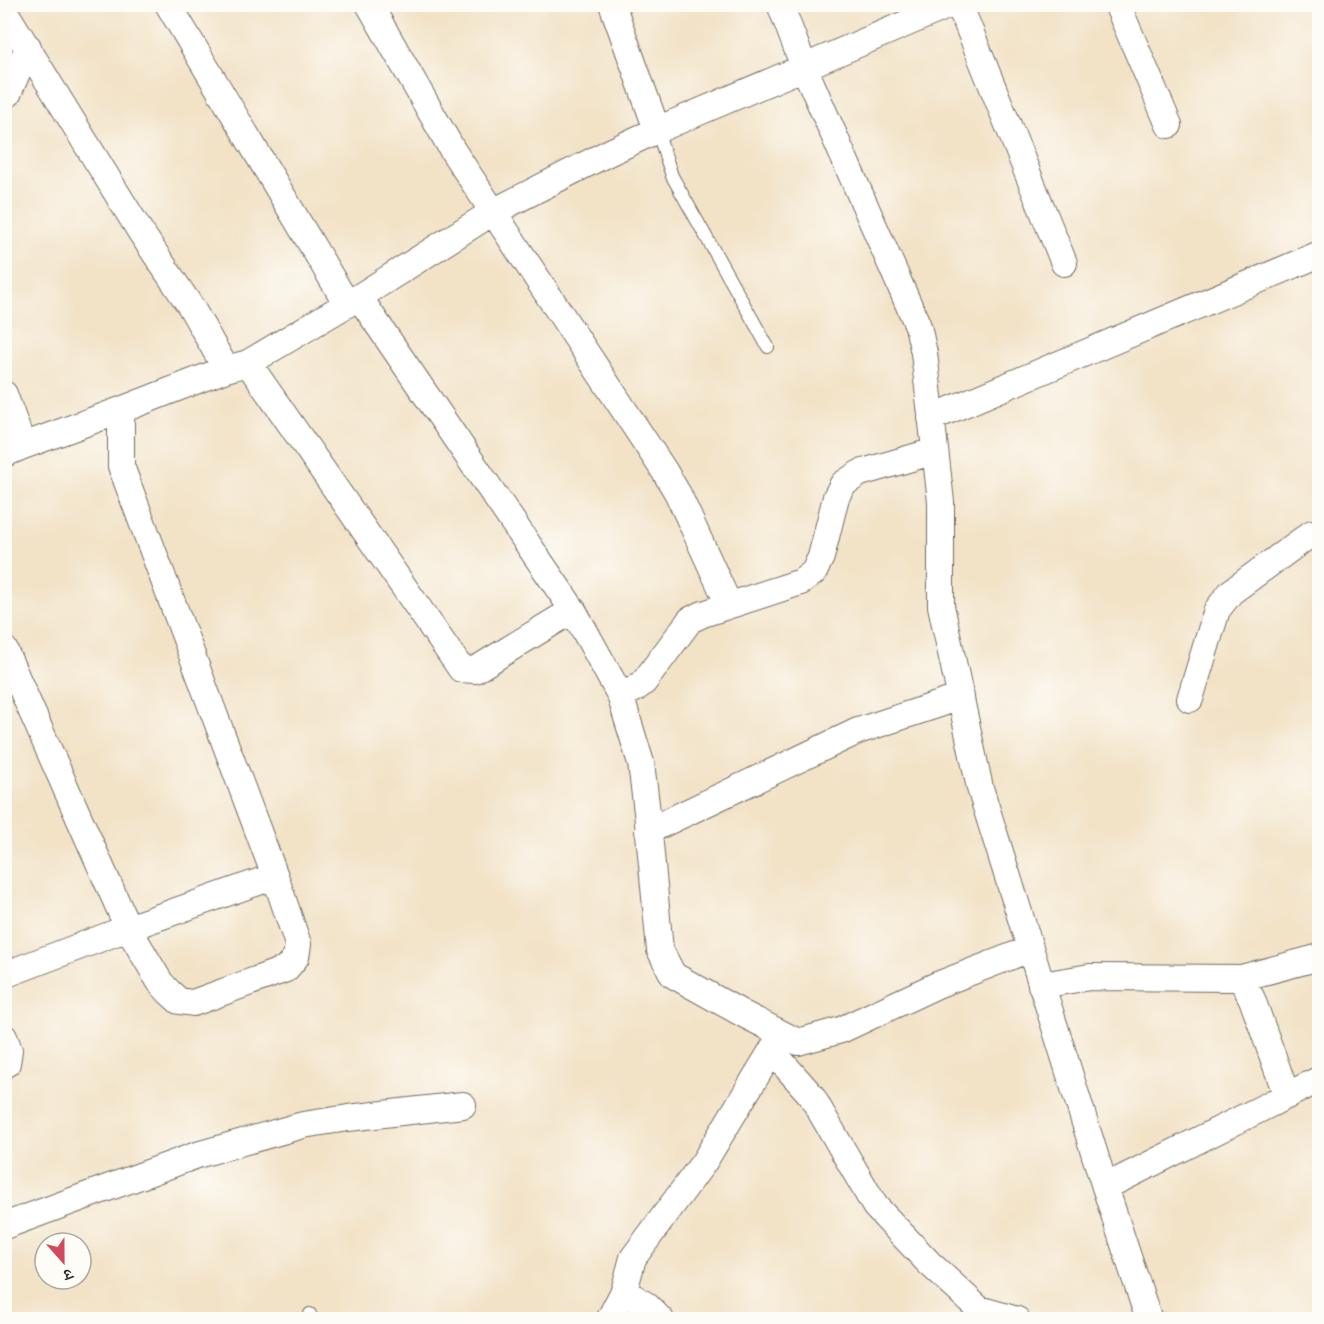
<svg xmlns="http://www.w3.org/2000/svg" width="1324" height="1324" font-family="'IM FELL DW Pica','Noto Serif Devanagari',serif">
  <style>
    .lines { fill: none; stroke-linecap: round; stroke-linejoin: round }
    .lane-casing { stroke: #716b61; stroke-width: 14 }
    .street-casing { stroke: #716b61; stroke-width: 28 }
    .lane { stroke: #fff; stroke-width: 12 }
    .street { stroke: #fff; stroke-width: 26 }
  </style>
  <rect width="100%" height="100%" fill="#fdfcf7"/>
  <filter id="ink" filterUnits="userSpaceOnUse"><feTurbulence type="fractalNoise" baseFrequency=".0167" numOctaves="2"/><feDisplacementMap in="SourceGraphic" scale="12" xChannelSelector="R" yChannelSelector="G"/><feConvolveMatrix kernelMatrix="1 2 1 2 8 2 1 2 1" color-interpolation-filters="sRGB"/></filter>
  <filter id="wash" filterUnits="userSpaceOnUse"><feTurbulence type="fractalNoise" baseFrequency=".008" numOctaves="4" result="noise"/><feDisplacementMap in="SourceGraphic" scale="24" xChannelSelector="R" yChannelSelector="G"/><feGaussianBlur stdDeviation="1.35" result="paint"/><feColorMatrix in="noise" values="0 0 0 0 0 0 0 0 0 0 0 0 0 0 0 0 0 1.4 0 .05"/><feComposite in="paint" operator="in"/></filter>
  <g filter="url(#wash)">
    <rect width="100%" height="100%" fill="#f2e2c6"/>
  </g>
  <g filter="url(#ink)">
    <g class="lines">
      <defs>
        <path id="lane" d="M657 130 672 176 768 347
          M310 1314 312 1320"/>
        <path id="street" d="M168 4 347 304
          M369 4 453 151 665 472 678 494 729 605
          M612 4 657 130
          M780 4 804 67 918 326 924 353 941 502V606L980 788 1105 1187
          M959 4 1064 263
          M1117 4 1169 125
          M4 10 140 231 191 307 226 369
          M4 96 8 94 28 47
          M248 363 461 669 475 670 573 610 359 297
          M4 394 23 446
          M931 418 1320 254
          M4 454 23 446 121 410 226 369 248 363 359 297 493 212 606 154 657 130 952 4
          M573 610 620 695 641 763 647 812 660 950 673 975 745 1015 798 1042 841 1030 937 985 1030 949
          M4 649 128 928 160 982 169 992 179 1001 193 1003 286 969 296 957 298 944 275 876 121 466V410
          M620 695 635 689 644 682 690 620 703 614 801 582 814 572 821 557 836 497 843 484 860 473 935 451
          M1190 699 1217 610 1231 592 1312 533H1320
          M648 831 858 731 961 697
          M4 975 128 928 275 876
          M1241 978 1320 957
          M1041 985 1090 977 1241 978 1252 999 1287 1096
          M4 1037 9 1050 7 1063 4 1065
          M772 1051 811 1095 875 1206 929 1263 979 1309 1017 1320
          M4 1226 197 1155 303 1125 348 1118 463 1105
          M624 1291 633 1258 704 1162 780 1037
          M609 1320 624 1291 646 1305 661 1320
          M1149 1320 1105 1187 1320 1079"/>
      </defs>
      <use href="#lane" class="lane-casing"/>
      <use href="#street" class="street-casing"/>
      <use href="#lane" class="lane"/>
      <use href="#street" class="street"/>
    </g>
  </g>
  <rect width="1324" height="1324" fill="none" stroke="#fdfcf7" stroke-width="24"/>
  <g transform="translate(63 1261) rotate(159)"><circle r="28" fill="#fdfcf7" stroke="#a9a8a5" stroke-width="1.5"/>
  <path d="M0-4.5L10 22L0 15L-10 22Z" fill="#d1495b"/>
  <text y="-9" font-size="16" font-weight="bold" text-anchor="middle" fill="#2b2b2b">उ</text>
  </g>
</svg>
